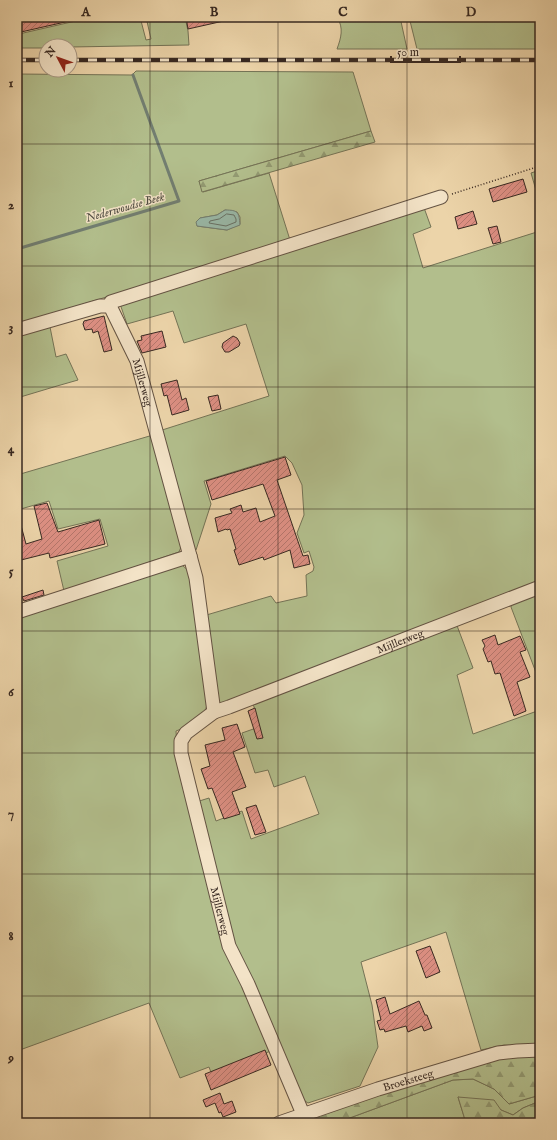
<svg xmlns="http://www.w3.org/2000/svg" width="557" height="1140" font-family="'IM FELL English',serif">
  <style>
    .green { fill: #b2be8c; stroke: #747356; fill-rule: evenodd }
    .forest { fill: url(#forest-firs); stroke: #747356 }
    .water { fill: #99b8a7; stroke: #727e71 }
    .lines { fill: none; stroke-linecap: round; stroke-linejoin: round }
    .shore { stroke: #687064; stroke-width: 1 }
    .stream { stroke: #727e71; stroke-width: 3 }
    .building { fill: url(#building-hatch); stroke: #372821 }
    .minor-casing { stroke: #645343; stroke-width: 15 }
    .path { stroke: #372821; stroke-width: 1.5; stroke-dasharray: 1 2; stroke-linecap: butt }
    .minor { stroke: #f3e3c7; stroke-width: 13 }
    .rail-casing { stroke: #372821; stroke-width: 4.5 }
    .rail { stroke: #f3e3c7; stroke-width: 3; stroke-dasharray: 9; stroke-linecap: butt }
    .grid { fill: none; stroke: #372821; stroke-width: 1; stroke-opacity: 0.55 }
    .labels { text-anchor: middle; stroke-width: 3; stroke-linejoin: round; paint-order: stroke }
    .street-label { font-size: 11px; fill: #372821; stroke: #f3e3c7 }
    .water-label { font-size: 12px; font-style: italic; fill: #504c42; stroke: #f3e3c7 }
    .neatline { fill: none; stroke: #372821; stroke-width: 1.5 }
    .grid-label { font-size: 13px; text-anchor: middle; font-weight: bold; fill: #372821 }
  </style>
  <defs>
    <pattern id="forest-firs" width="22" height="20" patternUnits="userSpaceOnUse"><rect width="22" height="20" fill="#b2be8c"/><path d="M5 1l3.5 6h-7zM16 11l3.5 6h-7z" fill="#929a72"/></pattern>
    <pattern id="building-hatch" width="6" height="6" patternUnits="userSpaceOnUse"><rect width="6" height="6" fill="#de9084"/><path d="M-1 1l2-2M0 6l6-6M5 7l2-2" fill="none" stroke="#b5766c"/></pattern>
  </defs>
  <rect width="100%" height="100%" fill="#ecd4a9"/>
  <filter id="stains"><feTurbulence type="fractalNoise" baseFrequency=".005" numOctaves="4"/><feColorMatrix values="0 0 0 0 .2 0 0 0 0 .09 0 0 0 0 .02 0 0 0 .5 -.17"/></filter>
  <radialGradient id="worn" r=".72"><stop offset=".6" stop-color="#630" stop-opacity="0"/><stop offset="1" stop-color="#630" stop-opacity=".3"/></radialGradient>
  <path class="green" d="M93 17H140L146 40 151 39 146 17H185L188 31 189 45 70 47V46H46V48H17V31L19 34Z
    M337 17H400L407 49H337C341 38 344 28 337 17Z
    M409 17H540V49H417Z
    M136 71 353 72 371 131 199 181 203 192 269 173 290 240 166 279 17 324V74L132 75ZM225 210 237 212 240 217V224L227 230 197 226 200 218 217 215Z
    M540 170V204L531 173Z
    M423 205 431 227 413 234 423 268 540 231V580L222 704 216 701 203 616 271 596 276 603 307 596 306 575 313 571 314 567 309 551 304 553 297 533 304 515 302 485 292 463 285 456 204 481 211 504 196 550 192 553 159 431 269 396 246 324 184 343 173 311 127 324 119 301Z
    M49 322 56 357 66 354 78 380 57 386 17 398V332Z
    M153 435 181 547 179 552 64 591 57 561 108 546 100 519 58 529 49 501 17 510V475Z
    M182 565 191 573 208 703C203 719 192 725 176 731L177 748 226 951 273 1050 212 1075 209 1067 180 1078 149 1003 17 1051V616Z
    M540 589V683L511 607 512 601Z
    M456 623 473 668 457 675 473 734 540 710V1047L504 1045 481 1050 446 932 361 962 372 1005 378 1047 360 1086 308 1103 302 1099 229 939 196 802 209 798 216 821 242 811 251 839 319 814 305 776 274 787 268 770 255 773 242 733 259 727 252 699Z
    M473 1079 494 1089 509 1104 540 1095V1101L523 1108 513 1115 501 1110 458 1097 466 1123H336L453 1080Z"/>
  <path class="forest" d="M371 131 375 142 202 192 199 181Z
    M540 1053V1095L509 1104 494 1089 473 1079 453 1080 336 1123H284L503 1054Z
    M458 1097 494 1100 501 1110 513 1115 523 1108 540 1101V1123H466Z"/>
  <path class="water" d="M225 210C238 210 239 212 240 225L227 230 197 226 196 222 200 218 217 215Z"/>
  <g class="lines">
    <path class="shore" d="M227 214 234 215 236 219V222L226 226 209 223 210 221 219 219Z"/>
    <path class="stream" d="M17 249 179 201 133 75"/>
  </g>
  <path class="building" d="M17 17H74V20L21 32Z
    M186 17H228V20L188 29Z
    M523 179 527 192 493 202 489 189Z
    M473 211 477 224 458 229 455 217Z
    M497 226 501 242 493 244 488 228Z
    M104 316 112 350 104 352 98 331 93 333 92 329 85 330 83 324 84 321Z
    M162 331 166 347 142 353 137 341 142 340 141 336Z
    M233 336 237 338 240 343 239 346 229 352H225L222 347 223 343Z
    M177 380 182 400 186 398 189 410 172 415 167 395 164 396 161 384Z
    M218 395 221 409 212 411 208 397Z
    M285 457 291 475 277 480 303 556 308 555 310 564 294 568 290 550 264 560 263 557 239 565 234 550 236 549 230 529 227 530 226 529 218 532 215 518 232 513 230 509 241 505 243 512 256 508 260 522 275 516 263 484 212 500 206 481Z
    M47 503 58 532 99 520 105 544 50 558 49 553 21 560 17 549V518H19L26 544 42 539 34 506Z
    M43 590 44 595 24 601 22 597Z
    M495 635 498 645 520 636 526 650 520 652 530 677 517 682 526 711 514 716 500 673 495 674 491 661 488 662 483 649 485 646 482 640Z
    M255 708 263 738 257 739 248 711Z
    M237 724 245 747 233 752 246 787 232 792 240 814 224 819 212 788 208 789 201 769 210 766 205 745 225 740 222 728Z
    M256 805 266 832 255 835 246 808Z
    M430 946 440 972 426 978 416 951Z
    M385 997 390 1014 419 1001 425 1015H427L432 1028 424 1031 422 1026 408 1032 406 1026 385 1032 384 1029 380 1030 377 1021 381 1020 376 1000Z
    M265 1050 271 1065 211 1090 205 1074Z
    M220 1093 224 1104 232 1101 236 1112 223 1117 221 1112 219 1113 215 1103 206 1107 203 1100Z"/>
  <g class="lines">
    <defs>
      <g id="minor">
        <path d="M110 306 111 302 441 197"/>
        <path id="s1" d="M17 330 100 306H110L137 361 190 556"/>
        <path id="s2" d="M17 612 190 556 196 578 214 712 186 733 181 741V753L229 946 248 984 303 1114"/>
        <path id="s3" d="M214 712 229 707 540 587"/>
        <path id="s4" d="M279 1123 378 1089 498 1053 517 1051 540 1050"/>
      </g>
    </defs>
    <use href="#minor" class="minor-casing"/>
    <path class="path" d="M452 194 540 166"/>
    <use href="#minor" class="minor"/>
    <defs>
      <path id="rail" d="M17 60H46
        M70 60H540"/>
    </defs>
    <use href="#rail" class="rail-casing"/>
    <use href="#rail" class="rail"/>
  </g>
  <path class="grid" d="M150 17V1123M278 17V1123M407 17V1123M17 144H540M17 266H540M17 387H540M17 509H540M17 631H540M17 753H540M17 874H540M17 996H540"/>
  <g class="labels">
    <g class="street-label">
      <text dy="4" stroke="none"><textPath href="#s1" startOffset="180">Mijllerweg</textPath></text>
      <text dy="4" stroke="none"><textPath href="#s3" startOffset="199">Mijllerweg</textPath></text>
      <text dy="4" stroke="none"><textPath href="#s2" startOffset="559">Mijllerweg</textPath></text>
      <text dy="4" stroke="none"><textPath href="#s4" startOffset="136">Broeksteeg</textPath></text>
    </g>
    <g class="water-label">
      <text transform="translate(125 207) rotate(-16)" y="4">Nederwoudse Beek</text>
    </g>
  </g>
  <rect width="557" height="1140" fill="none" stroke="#ecd4a9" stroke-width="44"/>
  <g transform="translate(58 58) rotate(311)"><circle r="19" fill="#f3e3c7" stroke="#a89885"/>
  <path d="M0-3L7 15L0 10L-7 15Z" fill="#8f2418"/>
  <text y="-6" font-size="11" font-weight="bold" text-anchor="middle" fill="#372821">N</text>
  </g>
  <path d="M391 56v6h69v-6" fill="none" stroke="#372821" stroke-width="2"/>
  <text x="397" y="56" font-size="12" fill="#372821" stroke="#f3e3c7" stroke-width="3" paint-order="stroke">50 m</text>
  <rect x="22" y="22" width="513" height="1096" class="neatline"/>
  <g class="grid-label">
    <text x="86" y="16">A</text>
    <text x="214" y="16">B</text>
    <text x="343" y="16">C</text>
    <text x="471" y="16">D</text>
    <text x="11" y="87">1</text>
    <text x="11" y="209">2</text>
    <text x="11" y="331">3</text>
    <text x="11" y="453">4</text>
    <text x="11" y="575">5</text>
    <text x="11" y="696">6</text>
    <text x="11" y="818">7</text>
    <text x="11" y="940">8</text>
    <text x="11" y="1062">9</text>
  </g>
  <rect width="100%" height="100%" filter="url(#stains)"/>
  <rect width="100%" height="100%" fill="url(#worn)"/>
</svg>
